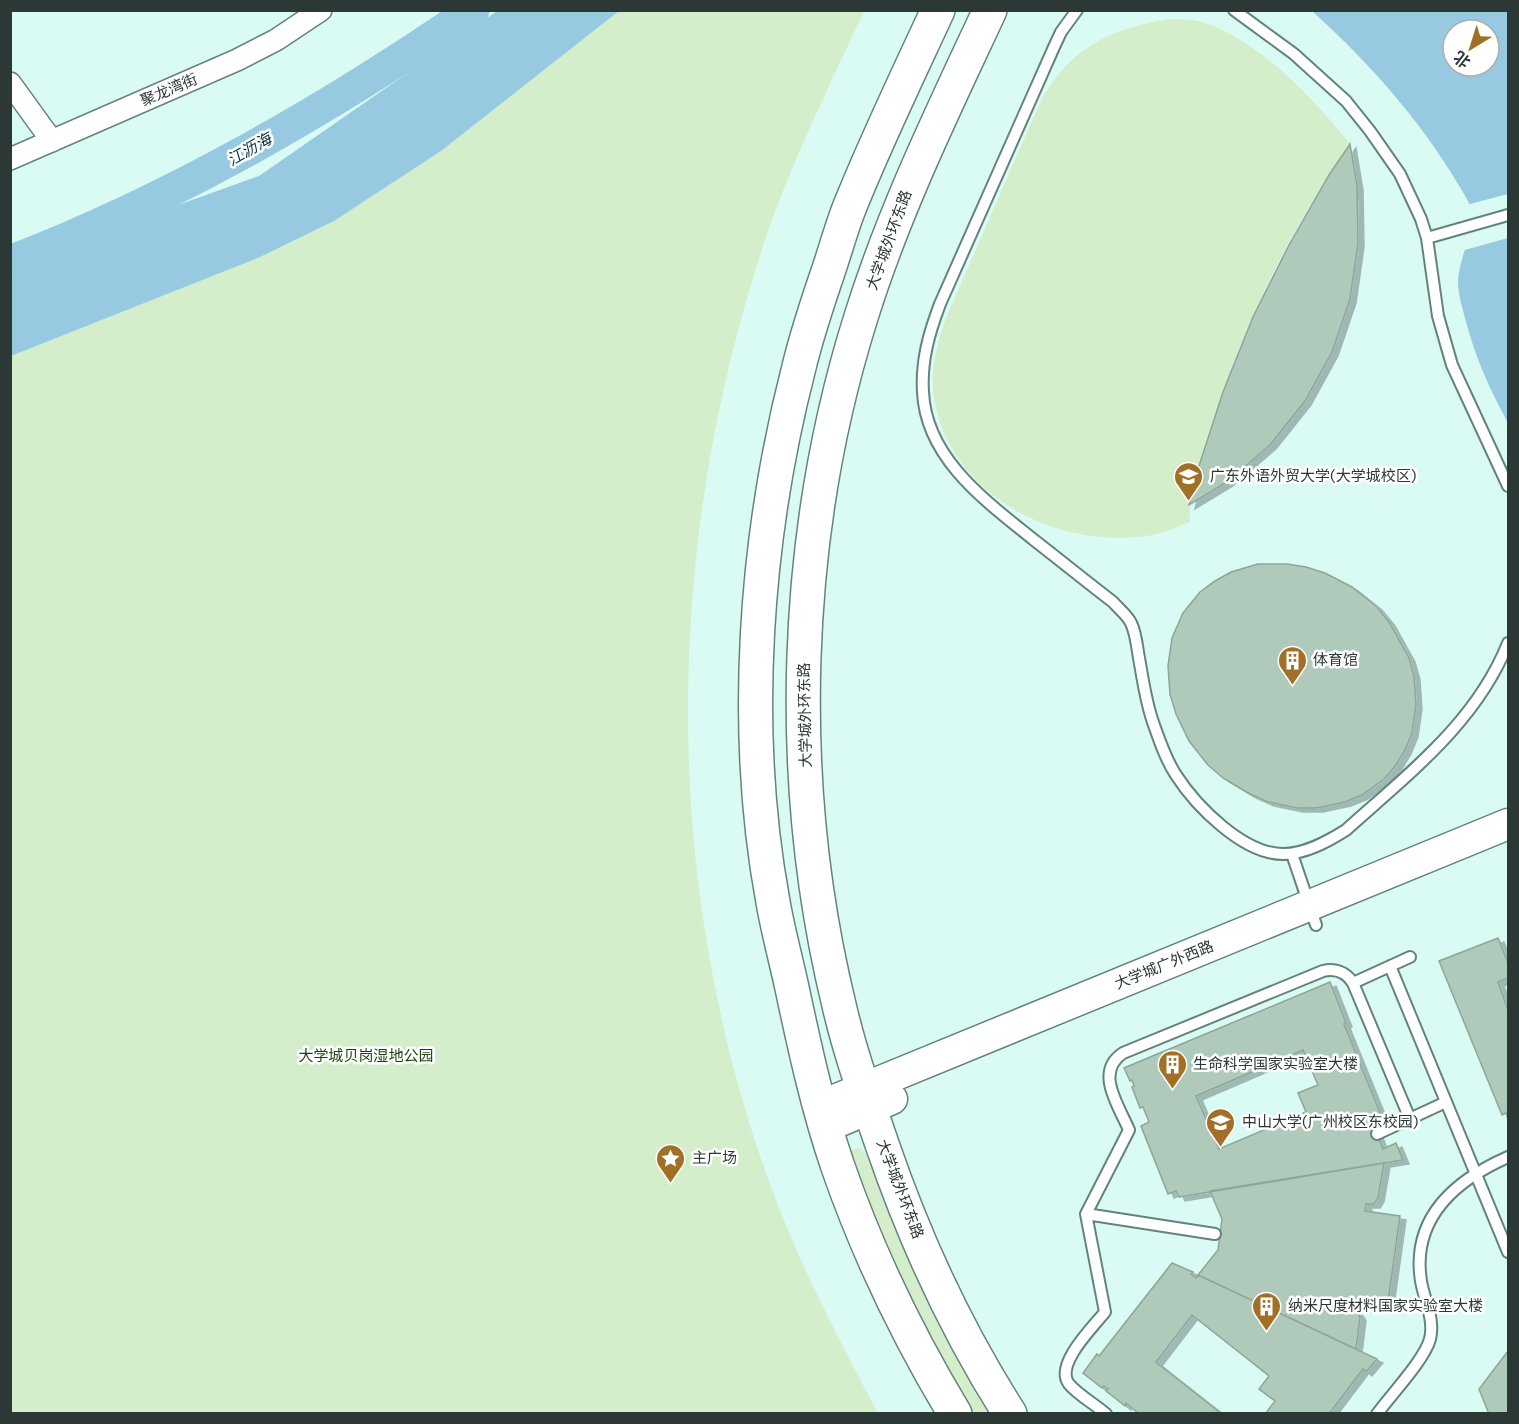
<svg xmlns="http://www.w3.org/2000/svg" width="1519" height="1424" font-family="Commissioner,'Noto Sans SC',sans-serif">
  <style>
    .green { fill: #d4eecb }
    .water { fill: #97cae1; fill-rule: evenodd }
    .pier { fill: #d9fbf4 }
    .lines { fill: none; stroke-linecap: round; stroke-linejoin: round }
    .river { stroke: #97cae1; stroke-width: 33 }
    .building { fill: #afcabb; stroke: #8ca697; stroke-width: 1.5; fill-rule: evenodd; filter: url(#shadow) }
    .service-casing { stroke: #65837e; stroke-width: 14 }
    .minor-casing { stroke: #65837e; stroke-width: 24 }
    .secondary-casing { stroke: #65837e; stroke-width: 33 }
    .primary-casing { stroke: #65837e; stroke-width: 36 }
    .service { stroke: #fff; stroke-width: 10 }
    .minor { stroke: #fff; stroke-width: 21 }
    .secondary { stroke: #fff; stroke-width: 30 }
    .primary { stroke: #fff; stroke-width: 33 }
    .labels { text-anchor: middle; stroke-width: 5; stroke-linejoin: round; paint-order: stroke }
    .street-label { font-size: 15px; fill: #2b3835; stroke: #fff }
    .poi-label { font-size: 15px; fill: #2b3835; stroke: #fff; text-anchor: start }
    .park-label { font-size: 15px; fill: #1e440e; stroke: #fff }
    .water-label { font-size: 16px; font-style: italic; fill: #043343; stroke: #fff }
  </style>
  <defs>
    <filter id="shadow"><feDropShadow dx="6" dy="4" stdDeviation="0" flood-color="#0004"/></filter>
  </defs>
  <rect width="100%" height="100%" fill="#d9fbf4"/>
  <path class="green" d="M619 11H864C825 95 783 179 756 268 663 567 663 892 771 1187 800 1266 839 1340 878 1413L11 1414V356L258 258 334 221 441 151Z
    M1169 19C1179 19 1190 19 1201 22 1256 37 1315 100 1350 144 1313 199 1277 257 1253 319 1240 351 1229 384 1217 417 1205 451 1188 486 1190 522 1173 529 1156 536 1138 537 1046 546 943 488 933 390 931 365 938 341 946 318L1038 107C1066 50 1108 29 1169 19Z
    M856 1148 861 1149 866 1154C902 1243 938 1333 991 1413H972L896 1272 850 1155 852 1150Z"/>
  <path class="water" d="M497 11H619L441 151 334 221 258 258 11 356V265L259 176Z
    M1312 11H1508V423C1489 388 1475 357 1465 318 1462 306 1458 294 1458 281 1459 254 1479 228 1468 201 1428 129 1373 66 1312 11ZM1453 30H1489V66H1453Z"/>
  <path class="pier" d="M1508 194V238L1461 251 1470 223 1466 205Z"/>
  <g class="lines">
    <path class="river" d="M10 262C175 198 327 110 473 10"/>
  </g>
  <path class="building" d="M1350 144 1357 186 1358 243 1350 299 1332 352 1305 401 1270 445 1227 482 1189 505 1198 469 1223 392 1253 317 1289 245 1329 175Z
    M1258 564H1287L1306 567 1325 573 1352 587 1376 606 1389 622 1409 658 1414 676 1416 705 1412 733 1405 750 1396 765 1384 779 1362 795 1345 802 1317 808H1297L1268 802 1250 794 1223 778 1208 765 1189 741 1176 714 1170 694 1168 666 1172 638 1183 613 1200 592 1215 581 1231 572Z
    M1498 938 1508 963V978L1498 982 1508 1010V1112L1502 1115 1439 961Z
    M1330 982 1346 1023 1344 1024 1381 1115 1371 1119 1383 1149 1396 1143 1403 1160 1179 1197 1176 1191 1168 1194 1141 1126 1149 1122 1143 1107 1140 1108 1132 1087 1134 1086 1132 1080 1130 1081 1124 1068ZM1303 1050 1318 1085 1298 1093 1306 1112 1219 1149 1196 1096Z
    M1384 1163 1378 1198 1374 1204H1366L1365 1211 1400 1216 1387 1309 1351 1304 1350 1310 1357 1312 1360 1317 1356 1349 1198 1275 1218 1250 1222 1219 1210 1191Z
    M1172 1263 1193 1272 1191 1274 1196 1278 1198 1275 1377 1359 1366 1372 1363 1369 1329 1414H1265L1275 1401 1259 1389 1269 1376 1192 1315 1156 1362 1222 1414H1139L1126 1403 1125 1406 1106 1391 1108 1389 1104 1386 1102 1388 1083 1373 1097 1354 1099 1356Z
    M1508 1351V1414H1489L1479 1389Z"/>
  <g class="lines">
    <defs>
      <path id="service" d="M1077 10 1061 32 1054 47 940 304C929 333 921 361 923 392 926 459 987 502 1034 540 1061 561 1087 582 1113 602 1119 609 1127 615 1131 623 1136 633 1137 647 1139 658 1143 680 1146 704 1154 725 1160 742 1166 760 1176 775 1196 806 1243 854 1283 854 1305 854 1327 842 1346 830 1408 774 1476 723 1508 643
        M1234 10 1294 54 1346 101 1370 131 1400 174 1421 219 1427 238 1438 316 1452 365 1508 486
        M1427 238 1508 215
        M1292 854 1316 925
        M1390 966 1508 1252
        M1353 983 1410 957
        M1377 1134 1446 1102
        M1086 1214 1215 1234
        M1106 1414C1095 1404 1078 1395 1069 1384 1054 1365 1093 1327 1105 1312L1086 1214 1129 1130C1119 1106 1094 1072 1123 1053L1323 971C1335 968 1346 972 1353 983L1410 1119
        M1377 1414C1390 1396 1425 1359 1430 1339 1435 1319 1424 1300 1421 1281 1411 1217 1456 1180 1508 1157"/>
      <path id="minor" d="M10 83 52 141
        M10 159 237 60 276 40 321 10"/>
      <path id="secondary" d="M820 1106 1508 824
        M826 1127 892 1099"/>
      <path id="primary" d="M938 10C908 75 877 139 850 206 842 226 836 248 829 269 818 301 807 334 799 367 755 537 741 729 773 902 778 931 786 960 792 988 805 1049 818 1109 838 1167 868 1253 908 1336 955 1414
        M990 10C943 111 894 211 861 317 792 536 785 783 839 1005 850 1053 867 1100 883 1147 915 1240 957 1331 1010 1414"/>
    </defs>
    <use href="#service" class="service-casing"/>
    <use href="#minor" class="minor-casing"/>
    <use href="#secondary" class="secondary-casing"/>
    <use href="#primary" class="primary-casing"/>
    <use href="#service" class="service"/>
    <use href="#minor" class="minor"/>
    <use href="#secondary" class="secondary"/>
    <use href="#primary" class="primary"/>
  </g>
  <defs>
    <symbol id="university-pin" viewBox="-11 -11 22 30"><path d="M0 17L-7.5 6A9.5 9.5 0 1 1 7.5 6Z" fill="#a26f26" stroke="#fff"/><path d="M0-5L7-2L0 1L-7-2ZM-4 1L0 2.5L4 1V4Q0 6-4 4Z" fill="#fff"/></symbol>
    <symbol id="building-pin" viewBox="-11 -11 22 30"><path d="M0 17L-7.5 6A9.5 9.5 0 1 1 7.5 6Z" fill="#a26f26" stroke="#fff"/><path d="M-4-6H4V6H1V3H-1V6H-4ZM-2.5-4.3h1.7v1.8h-1.7ZM.8-4.3h1.7v1.8H.8ZM-2.5-1h1.7V.8h-1.7ZM.8-1h1.7V.8H.8Z" fill="#fff"/></symbol>
    <symbol id="sight-pin" viewBox="-11 -11 22 30"><path d="M0 17L-7.5 6A9.5 9.5 0 1 1 7.5 6Z" fill="#a26f26" stroke="#fff"/><path d="M0-6L1.8-2.2L6-1.7L2.9 1.2L3.7 5.4L0 3.3L-3.7 5.4L-2.9 1.2L-6-1.7L-1.8-2.2Z" fill="#fff"/></symbol>
  </defs>
  <g fill-rule="evenodd">
    <use href="#university-pin" x="1172" y="460" width="33" height="45"/>
    <use href="#building-pin" x="1276" y="644" width="33" height="45"/>
    <use href="#building-pin" x="1156" y="1048" width="33" height="45"/>
    <use href="#university-pin" x="1204" y="1106" width="33" height="45"/>
    <use href="#sight-pin" x="654" y="1142" width="33" height="45"/>
    <use href="#building-pin" x="1250" y="1290" width="33" height="45"/>
  </g>
  <g class="labels">
    <g class="street-label">
      <text transform="translate(169 90) rotate(-23)" y="5">聚龙湾街</text>
      <text transform="translate(889 240) rotate(-70)" y="5">大学城外环东路</text>
      <text transform="translate(805 715) rotate(-91)" y="5">大学城外环东路</text>
      <text transform="translate(1164 965) rotate(-22)" y="5">大学城广外西路</text>
      <text transform="translate(900 1189) rotate(69)" y="5">大学城外环东路</text>
    </g>
    <g class="poi-label">
      <text x="1210" y="481">广东外语外贸大学(大学城校区)</text>
      <text x="1313" y="665">体育馆</text>
      <text x="1193" y="1069">生命科学国家实验室大楼</text>
      <text x="1242" y="1127">中山大学(广州校区东校园)</text>
      <text x="692" y="1163">主广场</text>
      <text x="1288" y="1311">纳米尺度材料国家实验室大楼</text>
    </g>
    <g class="park-label">
      <text x="366" y="1061">大学城贝岗湿地公园</text>
    </g>
    <g class="water-label">
      <text transform="translate(249 149) rotate(-30)" y="6">江沥海</text>
    </g>
  </g>
  <rect width="1519" height="1424" fill="none" stroke="#2b3835" stroke-width="24"/>
  <g transform="translate(1471 48) rotate(218)"><circle r="28" fill="#ffffff" stroke="#aaafae" stroke-width="1.5"/>
  <path d="M0-4.5L10 22L0 15L-10 22Z" fill="#a26f26"/>
  <text y="-9" font-size="16" font-weight="bold" text-anchor="middle" fill="#2b3835">北</text>
  </g>
</svg>
